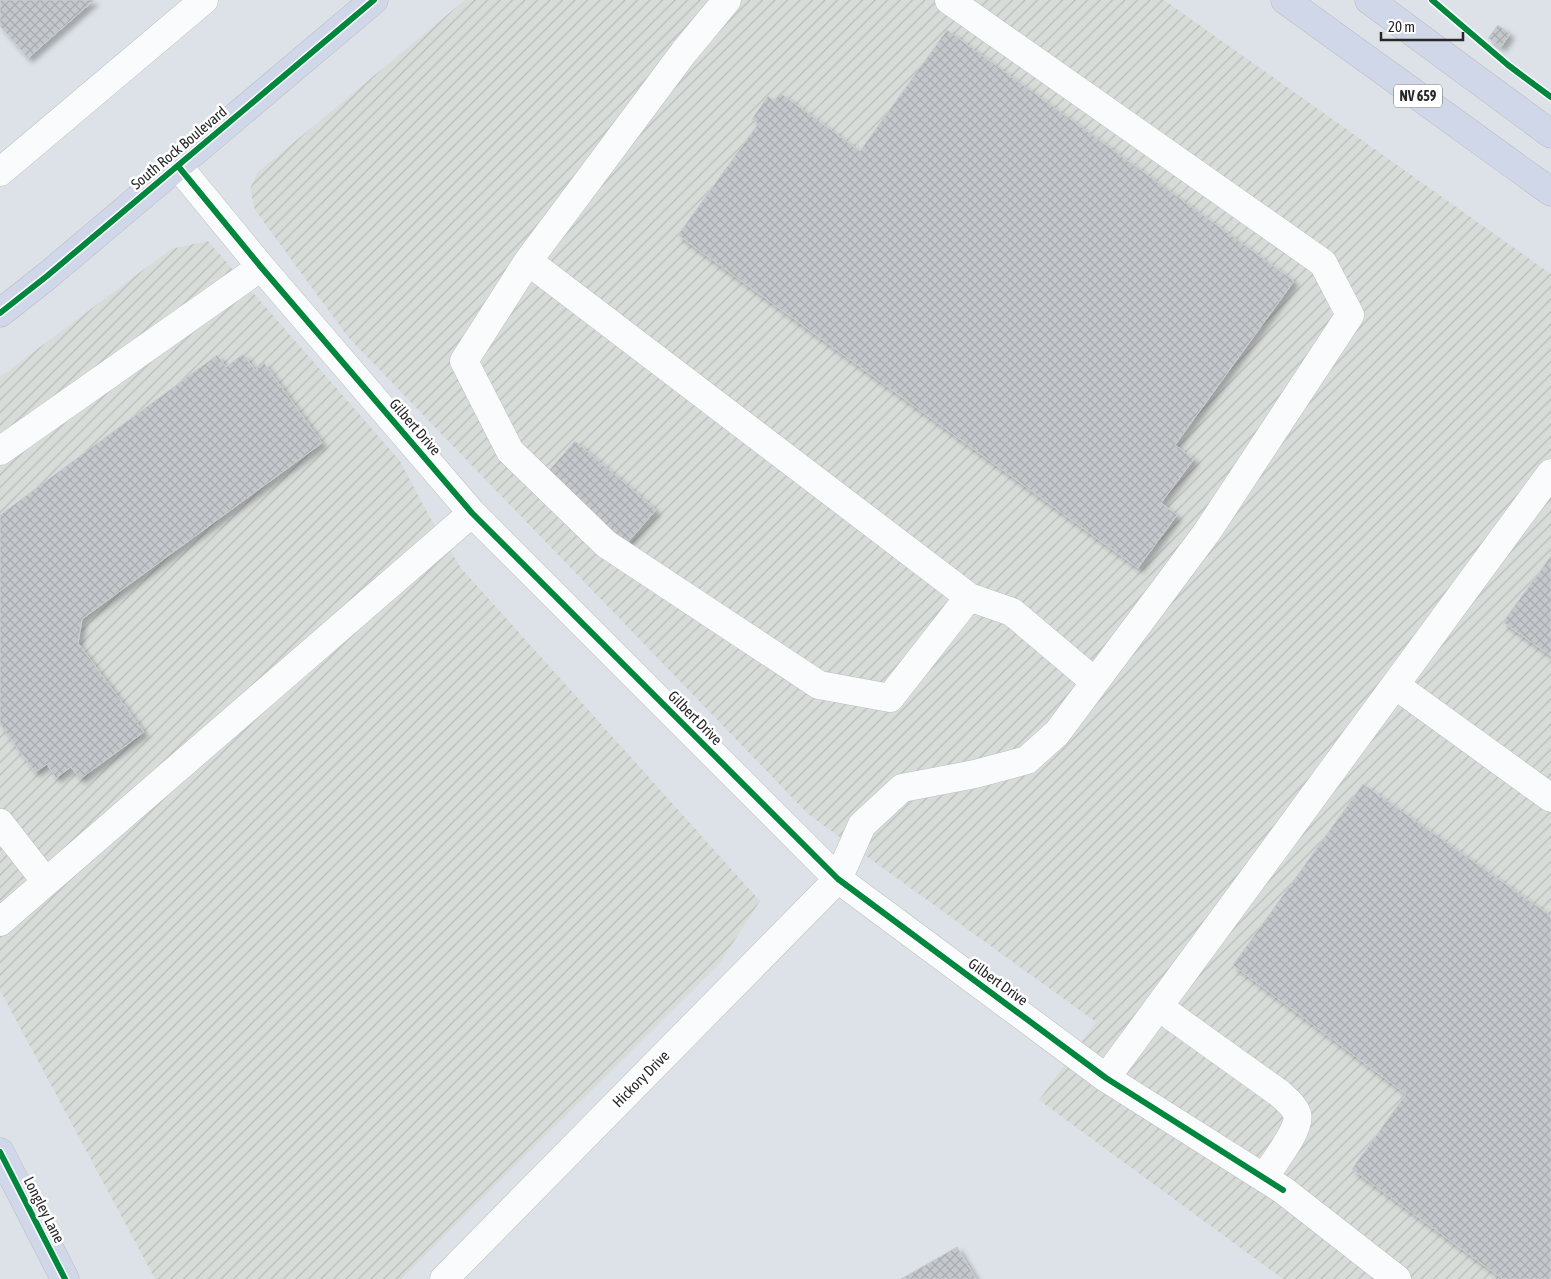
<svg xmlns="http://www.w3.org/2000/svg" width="1551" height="1279" font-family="'Asap Condensed',sans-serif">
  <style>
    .industrial { fill: url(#industrial-furrows) }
    .building { fill: url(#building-cross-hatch); stroke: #c9cdd3; filter: url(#shadow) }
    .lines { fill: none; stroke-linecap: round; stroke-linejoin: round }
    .minor-casing { stroke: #bfc1c0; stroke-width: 29 }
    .major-casing { stroke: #bbbdc0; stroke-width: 29 }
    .minor { stroke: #fafbfc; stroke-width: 28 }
    .major { stroke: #d0d7e8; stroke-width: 28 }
    .cycleway-casing { stroke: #fff; stroke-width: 9 }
    .cycleway { stroke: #00873e; stroke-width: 6 }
    .labels { text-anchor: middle; stroke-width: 5; stroke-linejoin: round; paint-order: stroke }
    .shield { fill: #fff; stroke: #686868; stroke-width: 1 }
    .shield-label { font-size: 14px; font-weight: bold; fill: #282828 }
    .street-label { font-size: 15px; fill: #282828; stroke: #fff }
  </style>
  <defs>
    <pattern id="industrial-furrows" width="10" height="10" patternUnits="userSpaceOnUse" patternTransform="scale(1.25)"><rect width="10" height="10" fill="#d8dcd9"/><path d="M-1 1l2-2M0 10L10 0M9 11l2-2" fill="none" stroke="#b9bdba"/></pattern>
    <pattern id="building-cross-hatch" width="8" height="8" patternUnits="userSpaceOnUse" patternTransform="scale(1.25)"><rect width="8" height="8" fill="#c4c8cc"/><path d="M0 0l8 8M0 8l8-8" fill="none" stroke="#a8acaf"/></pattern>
    <filter id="shadow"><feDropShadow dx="4.5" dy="4.5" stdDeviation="2.5" flood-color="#0004"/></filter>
  </defs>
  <rect width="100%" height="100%" fill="#dce2e8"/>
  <path class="industrial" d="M465 0H1164L1551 274V1279H1283L1039 1100 1096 1022 808 814 348 337 255 210 250 189 257 173Z
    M208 241 400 461 428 514 461 568 760 901 720 963 401 1279H155L0 990V377L171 249Z"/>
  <path class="building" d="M0 0H94L28 58 0 26Z
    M1498 25 1510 34 1501 47 1488 38Z
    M947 30 1294 281 1175 445 1194 459 1161 503 1177 515 1138 568 678 235 758 124 752 119 768 96 774 101 780 93 860 151Z
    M243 354 255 370 264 363 322 443 82 619 78 643 144 732 80 779 71 767 56 778 47 764 35 772 0 724V515L217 355 226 367Z
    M575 441 656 510 627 543 546 474Z
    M1551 556V656L1503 622Z
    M1363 784 1551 916V1279H1503L1352 1169 1406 1094 1233 965Z
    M957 1247 976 1279H901Z"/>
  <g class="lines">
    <defs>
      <path id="minor" d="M727 0 684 52 528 261 464 361 510 451 606 544 819 685 890 698 969 597 1012 612 1095 682
        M178 166 261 267 472 513 838 879 1106 1078 1283 1190 1397 1279
        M0 172 204 0
        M528 261 969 597
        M0 451 261 267
        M1395 685 1551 798
        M0 823 46 882
        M0 922 472 513
        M1159 1007 1279 1093C1285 1099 1294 1105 1297 1114 1302 1128 1272 1164 1264 1178
        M1106 1078 1551 473
        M444 1279 838 879 862 825 902 788 975 774 1027 760 1057 733 1207 532 1350 315 1323 263 949 0"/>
      <path id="major" d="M1285 0 1551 192
        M1369 0 1551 134
        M0 313 47 276 374 0
        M0 1152 65 1279"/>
    </defs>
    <use href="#minor" class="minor-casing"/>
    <use href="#major" class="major-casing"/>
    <use href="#minor" class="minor"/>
    <use href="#major" class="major"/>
    <defs>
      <path id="cycleway" d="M1432 0 1508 65 1551 97
        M178 166 261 267 472 513 838 879 1106 1078 1283 1190
        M0 313 47 276 374 0
        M0 1152 65 1279"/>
    </defs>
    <use href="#cycleway" class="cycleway-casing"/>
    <use href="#cycleway" class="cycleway"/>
  </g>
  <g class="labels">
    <rect class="shield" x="1394" y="84.5" width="48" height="23" rx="4"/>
    <g class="shield-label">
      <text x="1418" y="101">NV 659</text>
    </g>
    <g class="street-label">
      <text transform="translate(179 148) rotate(-40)" y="5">South Rock Boulevard</text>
      <text transform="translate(415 427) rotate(49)" y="5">Gilbert Drive</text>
      <text transform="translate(695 718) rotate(45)" y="5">Gilbert Drive</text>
      <text transform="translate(998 982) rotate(36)" y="5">Gilbert Drive</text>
      <text transform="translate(641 1079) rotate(-45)" y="5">Hickory Drive</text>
      <text transform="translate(44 1210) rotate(63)" y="5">Longley Lane</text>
    </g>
  </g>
  <path d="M1381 32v8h82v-8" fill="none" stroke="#282828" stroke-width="2.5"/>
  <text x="1388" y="32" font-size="15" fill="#282828" stroke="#ffffff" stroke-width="4" paint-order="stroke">20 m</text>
</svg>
